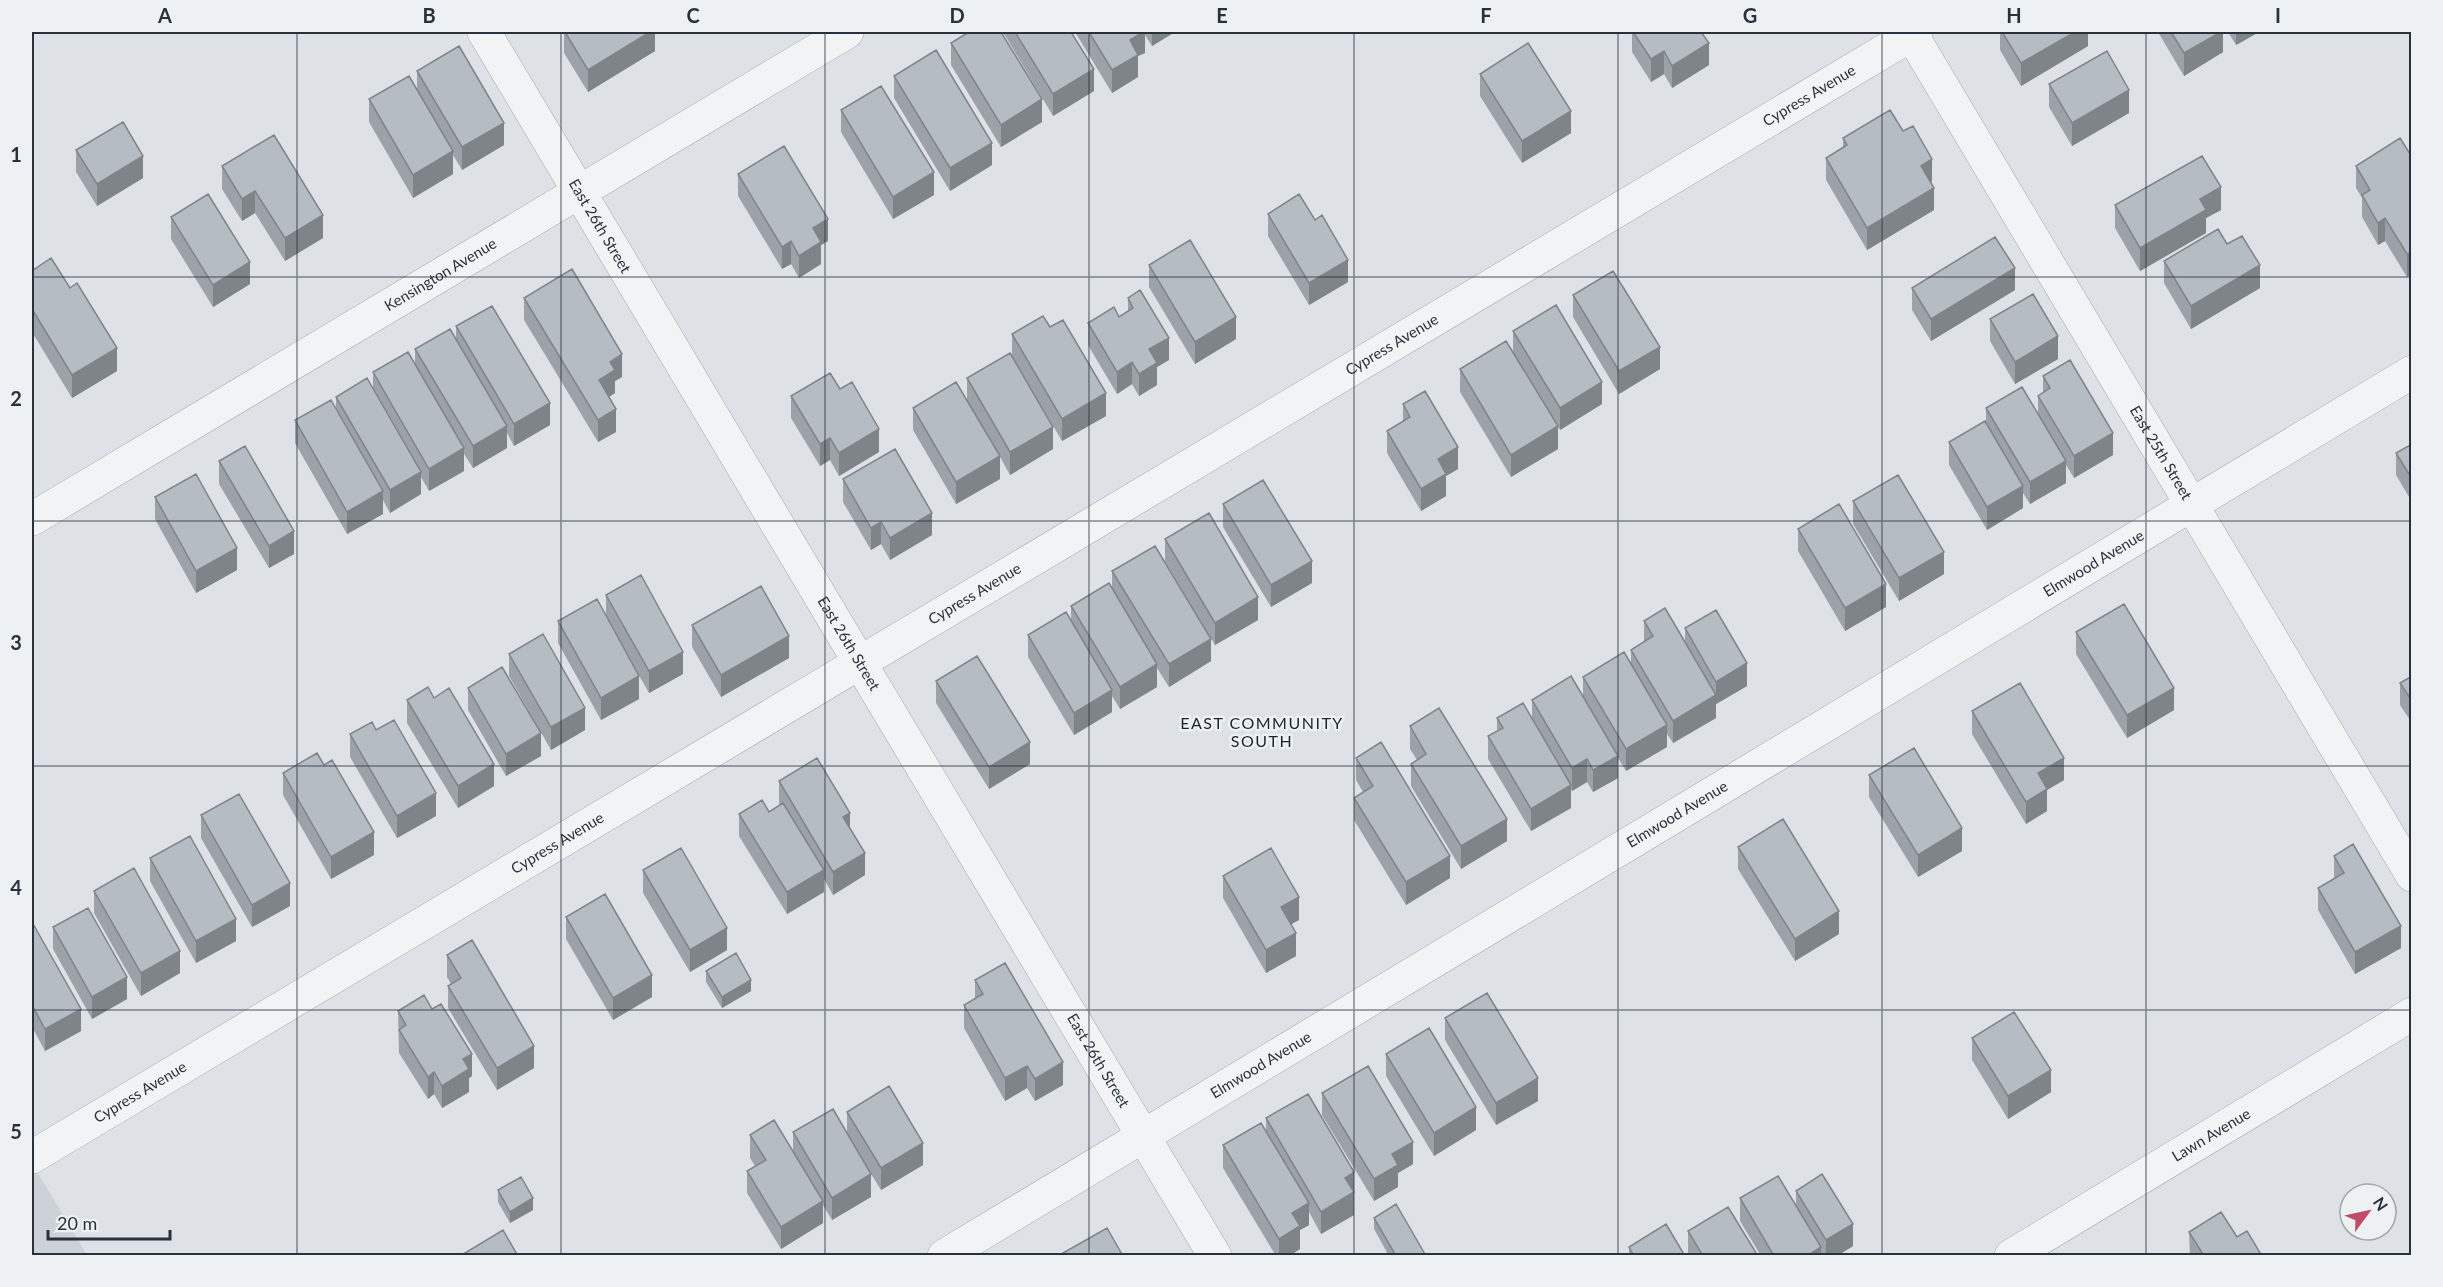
<svg xmlns="http://www.w3.org/2000/svg" width="2443" height="1287" font-family="Lato,sans-serif">
  <style>
    .built { fill: #cdd2d8 }
    .lines { fill: none; stroke-linecap: round; stroke-linejoin: round }
    .minor-casing { stroke: #a4aab0; stroke-width: 34 }
    .minor { stroke: #f1f3f5; stroke-width: 33 }
    .wall { fill: #9da2a8 }
    .shaded-wall { fill: #7f8488 }
    .building { fill: #b6bcc3; stroke: #7f8488; stroke-width: 1.5 }
    .grid { fill: none; stroke: #29323c; stroke-width: 1.5; stroke-opacity: 0.55 }
    .labels { text-anchor: middle; stroke-width: 5; stroke-linejoin: round; paint-order: stroke }
    .street-label { font-size: 15px; fill: #29323c; stroke: #edf1f4 }
    .neighbourhood-label { font-size: 16px; letter-spacing: 1.5px; fill: #1b232d; stroke: #edf1f4 }
    .neatline { fill: none; stroke: #29323c; stroke-width: 2 }
    .grid-label { font-size: 20px; text-anchor: middle; font-weight: bold; fill: #29323c }
  </style>
  <rect width="100%" height="100%" fill="#dee2e7"/>
  <path class="built" d="M32 1163 87 1255H32Z"/>
  <g class="lines">
    <defs>
      <g id="minor">
        <path id="s1" d="M484 32 860 663 1215 1256"/>
        <path id="s2" d="M1910 32 2412 875"/>
        <path id="s3" d="M32 519 847 32"/>
        <path id="s4" d="M32 1157 1916 32"/>
        <path id="s5" d="M944 1256 2412 372"/>
        <path id="s6" d="M2011 1256 2412 1014"/>
      </g>
    </defs>
    <use href="#minor" class="minor-casing"/>
    <use href="#minor" class="minor"/>
  </g>
  <path class="wall" d="M564 32H655V51L588 92 564 53Z
    M1003 32H1071L1094 91 1053 116Z
    M1075 32H1175L1152 46 1145 35V53L1138 56V77L1112 93Z
    M1632 32H1701L1709 65 1672 88 1664 74 1651 82 1632 52Z
    M2000 32H2088V46L2021 86 2000 50Z
    M2158 32H2223V52L2184 76Z
    M2228 32H2259L2236 45Z
    M951 43 1042 122 1001 147 951 65Z
    M417 71 504 145 462 170 453 155V174L413 198 369 122V99L417 89Z
    M1480 74 1571 133 1522 163 1480 96Z
    M894 76 992 165 950 191 894 98Z
    M2049 84 2129 113 2072 146 2049 107Z
    M841 110 934 195 893 219 841 132Z
    M1843 138 1932 181 1931 182 1934 210 1867 250 1826 180V158L1843 147Z
    M76 150 143 178 97 206 76 172Z
    M2412 157 2407 277 2385 241 2378 245 2362 217V198L2356 188V166Z
    M222 166 323 238 285 261 255 213 242 221 222 189Z
    M738 174 828 241 821 245V264L799 278 791 264 782 269 738 196Z
    M2115 205 2221 210 2206 218V233L2140 271 2115 228Z
    M1268 214 1315 220 1348 282 1309 305 1268 236Z
    M171 217 250 284 213 307 171 239Z
    M2227 244 2260 288 2191 329 2164 283V261Z
    M1149 265 1236 339 1195 364 1149 287Z
    M32 271 117 371 72 398 32 332Z
    M1912 288 2015 290 1931 341 1912 310Z
    M1573 295 1660 369 1619 394 1573 317Z
    M524 298 622 377 615 381V393L609 397 616 432 598 442 524 320Z
    M1128 298 1169 360 1157 367V385L1139 396 1132 384 1117 394 1088 345V323L1119 317 1128 311Z
    M1990 319 2058 359 2015 384 1990 341Z
    M456 326 550 425 514 446 507 433V448L473 468 464 454V471L429 491 421 477V494L390 513 383 500V514L347 534 295 443V420L336 409V397L373 389V372L415 365V349L456 340Z
    M1050 327 1106 416 1062 441 1012 356V334Z
    M1513 331 1602 404 1560 430 1558 427V449L1511 477 1460 392V369L1513 352Z
    M2043 376 2113 455 2074 478 2066 465V483L2030 504 2023 493V508L1987 530 1949 465V442L1986 423V408L2038 413V396L2043 392Z
    M967 378 1053 449 1010 475 1000 457V479L956 504 913 430V408L967 400Z
    M791 396 879 452 839 476 830 460 820 466 791 418Z
    M1403 404 1458 469 1446 476V496L1421 511 1387 453V431L1403 421Z
    M2412 444V502L2396 475V453Z
    M219 461 294 554 269 568 219 484Z
    M843 479 932 535 890 560 881 544 871 550 843 502Z
    M155 497 237 570 196 593 155 519Z
    M1853 501 1944 574 1899 601 1853 524Z
    M1223 504 1312 583 1271 607 1223 527Z
    M1798 529 1886 607 1845 631 1798 551Z
    M1165 539 1258 620 1215 645 1165 561Z
    M1112 571 1211 661 1169 687 1157 668V687L1120 709 1112 696V712L1074 735 1028 657V635L1071 621V606L1112 589Z
    M606 595 683 674 649 693 637 672 639 699 601 720 558 643V621L606 616Z
    M1644 621 1685 643V628L1747 686 1716 704V718L1673 743 1667 734V747L1626 771 1618 758V778L1593 792 1587 782 1572 791 1571 789V808L1531 831 1488 759V736L1497 731V718L1532 717V700L1583 697V677L1631 663V650L1644 642Z
    M692 625 789 658 721 697 692 647Z
    M2076 632 2174 710 2127 738 2076 654Z
    M509 654 585 730 551 750 509 676Z
    M2412 676V723L2400 705V683Z
    M936 681 1030 764 989 789 936 703Z
    M468 688 541 756 506 776 468 710Z
    M434 698 494 786 458 808 407 723V700Z
    M1972 711 2064 780 2047 790V811L2026 824 1972 734Z
    M1410 726 1507 841 1461 869 1411 786V764L1417 760 1410 749Z
    M376 730 436 816 397 838 350 757V734Z
    M1356 758 1450 878 1406 905 1354 820V798L1363 792 1356 780Z
    M324 765 374 855 331 879 283 795V773Z
    M1869 775 1962 851 1918 877 1869 797Z
    M779 781 850 828 865 875 833 895 824 879V892L787 914 739 836V814L769 812 780 806 779 804Z
    M201 815 290 906 252 927 201 838Z
    M1738 847 1839 934 1795 961 1738 869Z
    M2334 856 2401 948 2355 974 2318 910V888L2334 878Z
    M150 858 236 941 196 963 150 881Z
    M643 870 727 950 690 972 643 893Z
    M1223 876 1299 920 1291 924 1296 956 1266 973 1223 898Z
    M94 891 180 973 141 996 94 913Z
    M566 917 652 997 613 1020 566 939Z
    M32 922 81 1031 45 1051 32 1027Z
    M53 927 127 999 92 1019 53 949Z
    M447 955 534 1068 497 1090 448 1008V986L451 984 447 977Z
    M706 971 751 991 722 1008 706 982Z
    M975 980 1063 1085 1035 1101 1027 1088 1005 1101 964 1028V1005L975 999Z
    M398 1011 472 1076 469 1078V1092L442 1108 434 1094 428 1099 399 1053Z
    M1445 1018 1538 1101 1496 1125 1445 1040Z
    M1972 1038 2051 1092 2008 1119 1972 1060Z
    M1386 1054 1476 1130 1434 1156 1386 1076Z
    M1322 1093 1413 1164 1398 1173V1187L1374 1201 1322 1115Z
    M847 1112 923 1165 881 1190 871 1174V1197L832 1220 823 1205V1223L781 1249 747 1193V1171L755 1166 750 1158V1135L793 1152V1132H847Z
    M1266 1118 1354 1172V1215L1321 1234 1309 1212V1225L1300 1230V1249L1289 1256H1276L1223 1168V1145L1266 1132Z
    M498 1190 533 1210 510 1223 498 1202Z
    M1796 1191 1853 1246 1837 1256H1822L1821 1254V1256H1761L1740 1221V1198L1796 1205Z
    M1374 1218 1426 1256H1389L1374 1229Z
    M1688 1231 1758 1256H1690L1688 1253Z
    M2189 1232 2237 1237 2262 1256H2190Z
    M1629 1247 1685 1256H1629Z"/>
  <path class="shaded-wall" d="M650 32H655V51L588 92V70Z
    M1143 32H1145V53L1138 56V77L1112 93V70L1130 40Z
    M1152 32H1175L1152 46Z
    M2075 32H2088V46L2021 86V63Z
    M2221 32H2223V52L2184 76V53Z
    M2236 32H2259L2236 45Z
    M1709 43V65L1672 88V66Z
    M1664 51V74L1651 82V59Z
    M1094 69V91L1053 116V94Z
    M2129 90V113L2072 146V123Z
    M1042 99V122L1001 147V125Z
    M1571 111V133L1522 163V141Z
    M504 123V145L462 170V147Z
    M992 143V165L950 191V168Z
    M453 151V174L413 198V175Z
    M143 156V178L97 206V184Z
    M1932 159V181L1921 188V166Z
    M934 172V195L893 219V197Z
    M2221 187V210L2206 218V233L2140 271V248L2200 199Z
    M1934 188V210L1867 250V228Z
    M255 191V213L242 221V199Z
    M323 215V238L285 261V238Z
    M2385 218V241L2378 245V223Z
    M828 219V241L821 245V264L799 278V256L813 228Z
    M791 241V264L782 269V247Z
    M2412 252V274L2407 277V254Z
    M1348 260V282L1309 305V283Z
    M250 262V284L213 307V285Z
    M2260 265V288L2191 329V306Z
    M2015 268V290L1931 341V319Z
    M1236 317V339L1195 364V342Z
    M2058 336V359L2015 384V362Z
    M1169 338V360L1157 367V385L1139 396V374L1149 349Z
    M1660 347V369L1619 394V371Z
    M117 348V371L72 398V375Z
    M622 354V377L615 381V393L599 403V380L610 362Z
    M1132 362V384L1117 394V372Z
    M1602 382V404L1560 430V408Z
    M1106 393V416L1062 441V419Z
    M550 403V425L514 446V424Z
    M616 409V432L598 442V420Z
    M507 426V448L473 468V446Z
    M1558 426V449L1511 477V455Z
    M1053 427V449L1010 475V452Z
    M879 429V452L839 476V453Z
    M2113 433V455L2074 478V456Z
    M830 438V460L820 466V444Z
    M1458 447V469L1446 476V496L1421 511V489L1438 459Z
    M464 448V471L429 491V469Z
    M1000 456V479L956 504V482Z
    M2066 461V483L2030 504V482Z
    M421 472V494L390 513V490Z
    M2023 486V508L1987 530V507Z
    M383 491V514L347 534V512Z
    M932 513V535L890 560V538Z
    M881 522V544L871 550V528Z
    M294 531V554L269 568V546Z
    M237 548V570L196 593V571Z
    M1944 552V574L1899 601V578Z
    M1312 561V583L1271 607V585Z
    M1886 584V607L1845 631V608Z
    M1258 597V620L1215 645V623Z
    M789 636V658L721 697V675Z
    M1211 639V661L1169 687V664Z
    M683 652V674L649 693V671Z
    M1747 663V686L1716 704V718L1673 743V721L1716 695V682Z
    M1157 664V687L1120 709V687Z
    M639 676V699L601 720V698Z
    M2174 688V710L2127 738V715Z
    M1112 690V712L1074 735V713Z
    M585 708V730L551 750V727Z
    M1667 725V747L1626 771V749Z
    M541 733V756L506 776V754Z
    M1030 742V764L989 789V767Z
    M1618 756V778L1593 792V770Z
    M2064 758V780L2047 790V811L2026 824V802L2038 773Z
    M1587 759V782L1572 791V768Z
    M494 764V786L458 808V786Z
    M1571 785V808L1531 831V809Z
    M436 793V816L397 838V816Z
    M850 813V835L843 817Z
    M1507 819V841L1461 869V846Z
    M1962 828V851L1918 877V855Z
    M374 832V855L331 879V857Z
    M865 853V875L833 895V872Z
    M1450 856V878L1406 905V882Z
    M824 870V892L787 914V892Z
    M290 883V906L252 927V905Z
    M1299 897V920L1281 930V907Z
    M1839 911V934L1795 961V939Z
    M236 919V941L196 963V941Z
    M2401 926V948L2355 974V952Z
    M727 928V950L690 972V950Z
    M1296 933V956L1266 973V950Z
    M180 951V973L141 996V973Z
    M652 975V997L613 1020V998Z
    M127 977V999L92 1019V997Z
    M751 980V991L722 1008V997Z
    M81 1009V1031L45 1051V1029Z
    M534 1046V1068L497 1090V1068Z
    M472 1054V1076L469 1078V1092L442 1108V1086L463 1059Z
    M1063 1062V1085L1035 1101V1079Z
    M1027 1066V1088L1005 1101V1078Z
    M2051 1070V1092L2008 1119V1096Z
    M434 1072V1094L428 1099V1077Z
    M1538 1078V1101L1496 1125V1103Z
    M1476 1107V1130L1434 1156V1133Z
    M1413 1142V1164L1398 1173V1187L1374 1201V1179L1392 1154Z
    M923 1143V1165L881 1190V1168Z
    M1354 1172V1215L1321 1234V1212L1345 1178Z
    M871 1174V1197L832 1220V1198Z
    M533 1198V1210L510 1223V1212Z
    M823 1201V1223L781 1249V1227Z
    M1309 1203V1225L1300 1230V1249L1289 1256H1279V1239L1292 1213Z
    M1853 1224V1246L1837 1256H1826V1240Z
    M1821 1247V1256H1807Z"/>
  <path class="building" d="M565 32H650L588 70Z
    M969 32H1001L1042 99 1001 125 951 43Z
    M1015 32H1071L1094 69 1053 94Z
    M1089 32H1143L1130 40 1138 55 1112 70Z
    M1633 32H1701L1709 43 1672 66 1664 51 1651 59Z
    M2002 32H2075L2021 63Z
    M2171 32H2221L2184 53Z
    M1528 43 1571 111 1522 141 1480 74Z
    M459 46 504 123 462 147 417 71Z
    M936 50 992 143 950 168 894 76Z
    M2107 51 2129 90 2072 123 2049 84Z
    M409 76 453 151 413 175 369 99Z
    M881 86 934 172 893 197 841 110Z
    M1890 110 1903 131 1913 126 1932 159 1921 166 1934 188 1867 228 1826 158 1847 145 1843 138Z
    M123 122 143 156 97 184 76 150Z
    M274 135 323 215 285 238 255 191 242 199 222 166Z
    M2400 138 2412 157V252L2407 254 2385 218 2378 223 2362 195 2370 190 2356 166Z
    M784 146 828 219 813 228 821 242 799 256 791 241 782 247 738 174Z
    M2202 156 2221 187 2200 199 2206 210 2140 248 2115 205Z
    M208 194 250 262 213 285 171 217Z
    M1299 194 1315 220 1322 215 1348 260 1309 283 1268 214Z
    M2218 229 2227 244 2242 236 2260 265 2191 306 2164 261Z
    M1995 237 2015 268 1931 319 1912 288Z
    M1190 240 1236 317 1195 342 1149 265Z
    M51 258 70 288 77 283 117 348 72 375 32 309V271Z
    M572 269 622 354 610 362 615 370 599 380 616 409 598 420 524 298Z
    M1613 271 1660 347 1619 371 1573 295Z
    M1140 290 1169 338 1149 349 1157 363 1139 374 1132 362 1117 372 1088 323 1114 307 1119 317 1133 308 1128 298Z
    M2033 294 2058 336 2015 362 1990 319Z
    M1556 305 1602 382 1560 408 1513 331Z
    M492 306 550 403 514 424 456 326Z
    M1043 316 1050 327 1063 320 1106 393 1062 419 1012 334Z
    M450 329 507 426 473 446 415 349Z
    M1506 341 1558 426 1511 455 1460 369Z
    M408 352 464 448 429 469 373 372Z
    M1010 353 1053 427 1010 452 967 378Z
    M2070 360 2113 433 2074 456 2038 396 2050 388 2043 376Z
    M830 373 840 389 852 382 879 429 839 453 830 438 820 444 791 396Z
    M367 378 421 472 390 490 336 397Z
    M956 382 1000 456 956 482 913 408Z
    M2022 387 2066 461 2030 482 1986 408Z
    M1425 391 1458 447 1438 459 1446 474 1421 489 1387 431 1410 417 1403 404Z
    M331 400 383 491 347 512 295 420Z
    M1985 421 2023 486 1987 507 1949 442Z
    M2412 444V479L2396 453Z
    M245 446 294 531 269 546 219 461Z
    M895 449 932 513 890 538 881 522 871 528 843 479Z
    M196 474 237 548 196 571 155 497Z
    M1898 475 1944 552 1899 578 1853 501Z
    M1263 480 1312 561 1271 585 1223 504Z
    M1839 504 1886 584 1845 608 1798 529Z
    M1209 513 1258 597 1215 623 1165 539Z
    M1155 546 1211 639 1169 664 1112 571Z
    M641 575 683 652 649 671 606 595Z
    M1109 583 1157 664 1120 687 1071 606Z
    M761 586 789 636 721 675 692 625Z
    M597 599 639 676 601 698 558 621Z
    M2124 604 2174 688 2127 715 2076 632Z
    M1665 608 1716 695 1673 721 1631 650 1653 636 1644 621Z
    M1716 610 1747 663 1716 682 1685 628Z
    M1066 612 1112 690 1074 713 1028 635Z
    M543 634 585 708 551 727 509 654Z
    M1624 652 1667 725 1626 749 1583 677Z
    M977 656 1030 742 989 767 936 681Z
    M502 667 541 733 506 754 468 688Z
    M1571 676 1618 756 1593 770 1587 759 1572 768 1532 700Z
    M2412 676V701L2400 683Z
    M2020 683 2064 758 2038 773 2047 789 2026 802 1972 711Z
    M428 687 434 698 449 688 494 764 458 786 407 700Z
    M1523 703 1571 785 1531 809 1488 736 1503 728 1497 718Z
    M1439 708 1507 819 1461 846 1411 764 1426 754 1410 726Z
    M394 720 436 793 397 816 350 734 372 722 376 730Z
    M1381 742 1450 856 1406 882 1354 798 1373 786 1356 758Z
    M1914 748 1962 828 1918 855 1869 775Z
    M317 753 324 765 332 760 374 832 331 857 283 773Z
    M817 758 850 813 843 817 865 853 833 872 779 781Z
    M239 794 290 883 252 905 201 815Z
    M762 800 769 812 783 803 824 870 787 892 739 814Z
    M1783 819 1839 911 1795 939 1738 847Z
    M190 836 236 919 196 941 150 858Z
    M2353 844 2401 926 2355 952 2318 888 2344 873 2334 856Z
    M681 848 727 928 690 950 643 870Z
    M1271 848 1299 897 1281 907 1296 933 1266 950 1223 876Z
    M134 868 180 951 141 973 94 891Z
    M605 894 652 975 613 998 566 917Z
    M88 908 127 977 92 997 53 927Z
    M32 922 81 1009 45 1029 32 1005Z
    M472 940 534 1046 497 1068 448 986 461 978 447 955Z
    M736 953 751 980 722 997 706 971Z
    M1005 963 1063 1062 1035 1079 1027 1066 1005 1078 964 1005 983 994 975 980Z
    M1487 993 1538 1078 1496 1103 1445 1018Z
    M424 995 432 1009 441 1004 472 1054 463 1059 469 1069 442 1086 434 1072 428 1077 399 1030 406 1025 398 1011Z
    M2014 1012 2051 1070 2008 1096 1972 1038Z
    M1429 1028 1476 1107 1434 1133 1386 1054Z
    M1368 1066 1413 1142 1392 1154 1398 1165 1374 1179 1322 1093Z
    M889 1086 923 1143 881 1168 847 1112Z
    M1308 1094 1354 1172 1345 1178 1354 1192 1321 1212 1266 1118Z
    M833 1109 871 1174 832 1198 793 1132Z
    M774 1120 823 1201 781 1227 747 1171 766 1160 750 1135Z
    M1261 1123 1309 1203 1292 1213 1300 1226 1279 1239 1223 1145Z
    M1822 1174 1853 1224 1826 1240 1796 1191Z
    M1778 1176 1821 1247 1807 1256H1774L1740 1198Z
    M521 1177 533 1198 510 1212 498 1190Z
    M1396 1204 1426 1256H1396L1374 1218Z
    M1728 1207 1758 1256H1703L1688 1231Z
    M2221 1212 2237 1237 2247 1231 2262 1256H2204L2189 1232Z
    M1666 1224 1685 1256H1634L1629 1247Z
    M1107 1228 1123 1256H1065L1063 1253Z
    M503 1230 518 1256H460Z"/>
  <path class="grid" d="M297 32V1256M561 32V1256M825 32V1256M1089 32V1256M1354 32V1256M1618 32V1256M1882 32V1256M2146 32V1256M32 277H2412M32 521H2412M32 766H2412M32 1010H2412"/>
  <g class="labels">
    <g class="street-label">
      <text dy="5" stroke="none"><textPath href="#s4" startOffset="2070">Cypress Avenue</textPath></text>
      <text dy="5" stroke="none"><textPath href="#s1" startOffset="226">East 26th Street</textPath></text>
      <text dy="5" stroke="none"><textPath href="#s3" startOffset="476">Kensington Avenue</textPath></text>
      <text dy="5" stroke="none"><textPath href="#s4" startOffset="1584">Cypress Avenue</textPath></text>
      <text dy="5" stroke="none"><textPath href="#s2" startOffset="490">East 25th Street</textPath></text>
      <text dy="5" stroke="none"><textPath href="#s5" startOffset="1342">Elmwood Avenue</textPath></text>
      <text dy="5" stroke="none"><textPath href="#s4" startOffset="1098">Cypress Avenue</textPath></text>
      <text dy="5" stroke="none"><textPath href="#s1" startOffset="712">East 26th Street</textPath></text>
      <text dy="5" stroke="none"><textPath href="#s5" startOffset="856">Elmwood Avenue</textPath></text>
      <text dy="5" stroke="none"><textPath href="#s4" startOffset="612">Cypress Avenue</textPath></text>
      <text dy="5" stroke="none"><textPath href="#s1" startOffset="1198">East 26th Street</textPath></text>
      <text dy="5" stroke="none"><textPath href="#s5" startOffset="370">Elmwood Avenue</textPath></text>
      <text dy="5" stroke="none"><textPath href="#s4" startOffset="126">Cypress Avenue</textPath></text>
      <text dy="5" stroke="none"><textPath href="#s6" startOffset="234">Lawn Avenue</textPath></text>
    </g>
    <g class="neighbourhood-label">
      <text x="1262" y="729">EAST COMMUNITY<tspan x="1262" dy="18">SOUTH</tspan></text>
    </g>
  </g>
  <rect width="2443" height="1287" fill="none" stroke="#edf1f4" stroke-width="66"/>
  <g transform="translate(2368 1212) rotate(57)"><circle r="28" fill="#edf1f4" stroke="#9fa5aa" stroke-width="1.5"/>
  <path d="M0-4.5L10 22L0 15L-10 22Z" fill="#c44b68"/>
  <text y="-9" font-size="16" font-weight="bold" text-anchor="middle" fill="#29323c">N</text>
  </g>
  <path d="M48 1230v9h122v-9" fill="none" stroke="#29323c" stroke-width="3"/>
  <text x="57" y="1230" font-size="18" fill="#29323c" stroke="#edf1f4" stroke-width="4.5" paint-order="stroke">20 m</text>
  <rect x="33" y="33" width="2377" height="1221" class="neatline"/>
  <g class="grid-label">
    <text x="165" y="23">A</text>
    <text x="429" y="23">B</text>
    <text x="693" y="23">C</text>
    <text x="957" y="23">D</text>
    <text x="1222" y="23">E</text>
    <text x="1486" y="23">F</text>
    <text x="1750" y="23">G</text>
    <text x="2014" y="23">H</text>
    <text x="2278" y="23">I</text>
    <text x="16" y="162">1</text>
    <text x="16" y="406">2</text>
    <text x="16" y="650">3</text>
    <text x="16" y="895">4</text>
    <text x="16" y="1139">5</text>
  </g>
</svg>
